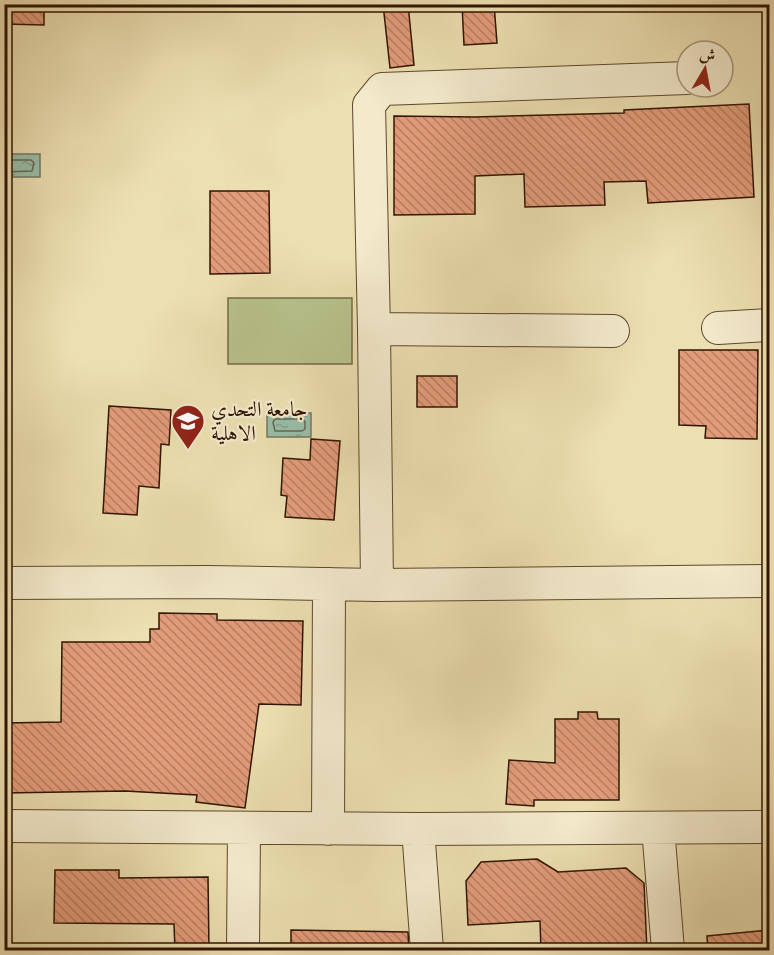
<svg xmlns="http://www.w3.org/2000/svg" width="774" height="955" font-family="'Gentium Book Plus',Amiri,serif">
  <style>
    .grass { fill: #b8c28c; stroke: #746b46; stroke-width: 1.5 }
    .water { fill: url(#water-ripples); stroke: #6f7965; stroke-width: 1.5 }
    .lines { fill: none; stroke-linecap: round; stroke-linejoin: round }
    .shore { stroke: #646854; stroke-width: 1.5 }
    .building { fill: url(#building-back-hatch); stroke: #301400; stroke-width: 1.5 }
    .minor-casing { stroke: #5f472c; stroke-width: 34 }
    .minor { stroke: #f3eacc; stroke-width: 32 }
    .labels { text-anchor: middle; stroke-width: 4.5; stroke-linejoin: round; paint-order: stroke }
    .poi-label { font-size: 21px; fill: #301400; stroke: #f3eacc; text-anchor: start }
  </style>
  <defs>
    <pattern id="water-ripples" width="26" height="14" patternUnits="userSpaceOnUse" patternTransform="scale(1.5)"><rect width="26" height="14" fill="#99bda9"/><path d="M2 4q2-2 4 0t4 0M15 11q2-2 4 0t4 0" fill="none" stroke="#84a290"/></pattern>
    <pattern id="building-back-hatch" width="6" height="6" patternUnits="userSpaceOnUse" patternTransform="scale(1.5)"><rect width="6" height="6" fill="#e39c7a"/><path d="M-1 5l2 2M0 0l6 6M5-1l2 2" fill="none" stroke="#b87e62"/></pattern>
  </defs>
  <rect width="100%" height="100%" fill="#ecdfb1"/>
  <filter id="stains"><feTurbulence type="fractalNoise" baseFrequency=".00333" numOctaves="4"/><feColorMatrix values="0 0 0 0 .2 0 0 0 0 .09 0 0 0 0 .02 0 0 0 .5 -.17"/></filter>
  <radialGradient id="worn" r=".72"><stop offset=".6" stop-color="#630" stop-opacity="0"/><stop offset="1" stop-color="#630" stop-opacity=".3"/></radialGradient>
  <path class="grass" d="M228 298H352V364H228Z"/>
  <path class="water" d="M5 154H40V177H5Z
    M267 413H311V437H267Z"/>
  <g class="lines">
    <path class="shore" d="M4 160H31L34 163 32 171 4 172
      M275 419H303L305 422V429L302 431H275L273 422Z"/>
  </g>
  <path class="building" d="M4 4H44V25L4 24Z
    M383 4H408L414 65 390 68Z
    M462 4H494L497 43 464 45Z
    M749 104 754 197 648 203 646 181 604 182 605 205 525 207 524 174 475 176V214L394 215V116L475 117 624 113V110Z
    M210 191H269L270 273 210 274Z
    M679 350H758L757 439 705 438 706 426 679 425Z
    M417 376H457V407H417Z
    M109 406 171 410 169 445 161 444 159 488 139 486 137 515 103 513Z
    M311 439 340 441 334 520 285 517 287 496 281 495 283 458 310 460Z
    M159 613 217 614V620L303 621 301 705 259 704 245 808 196 802 197 795 125 791 4 793V723L61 722 62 642H150V629H159Z
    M578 712H597L598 719H619V800H534V806L506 804 509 760 555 763V719H578Z
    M537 859 558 872 626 868 644 883 647 951H541L540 921 468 925 466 881 481 862Z
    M55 870H119V878L208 877 209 951H175L174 924 54 923Z
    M291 930 408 932 409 951H291Z
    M770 930V951H708L707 936Z"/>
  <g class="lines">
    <defs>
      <path id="minor" d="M718 328 770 325
        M374 329 613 331
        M4 583 207 582 377 585 770 581
        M377 585 374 329 369 105 382 89 687 78
        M4 826 418 829 770 827
        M658 828 668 950
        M328 829 329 584
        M418 829 427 950
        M243 950 244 829"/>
    </defs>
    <use href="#minor" class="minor-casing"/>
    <use href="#minor" class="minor"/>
  </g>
  <defs>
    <symbol id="university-pin" viewBox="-11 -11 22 30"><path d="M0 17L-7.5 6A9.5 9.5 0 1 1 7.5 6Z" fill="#8f2418" stroke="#f3eacc"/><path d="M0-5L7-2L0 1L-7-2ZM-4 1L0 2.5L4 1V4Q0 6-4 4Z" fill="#fff"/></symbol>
  </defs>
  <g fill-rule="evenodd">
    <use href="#university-pin" x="169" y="402" width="38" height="52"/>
  </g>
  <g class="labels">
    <g class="poi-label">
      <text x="211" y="416">جامعة التحدي<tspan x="211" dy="24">الاهلية</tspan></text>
    </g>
  </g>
  <rect width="774" height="955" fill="none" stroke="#ecdfb1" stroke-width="24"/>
  <rect x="6" y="6" width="762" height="943" fill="none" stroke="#301400" stroke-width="3"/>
  <rect x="12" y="12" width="750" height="931" fill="none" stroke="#301400" stroke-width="1.5"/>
  <g transform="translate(705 69) rotate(10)"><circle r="28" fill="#f3eacc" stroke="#a5947a" stroke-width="1.5"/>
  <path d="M0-4.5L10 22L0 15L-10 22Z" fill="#8f2418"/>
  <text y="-9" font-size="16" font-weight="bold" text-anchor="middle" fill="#301400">ش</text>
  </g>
  <rect width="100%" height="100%" filter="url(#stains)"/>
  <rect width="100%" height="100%" fill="url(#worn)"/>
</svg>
